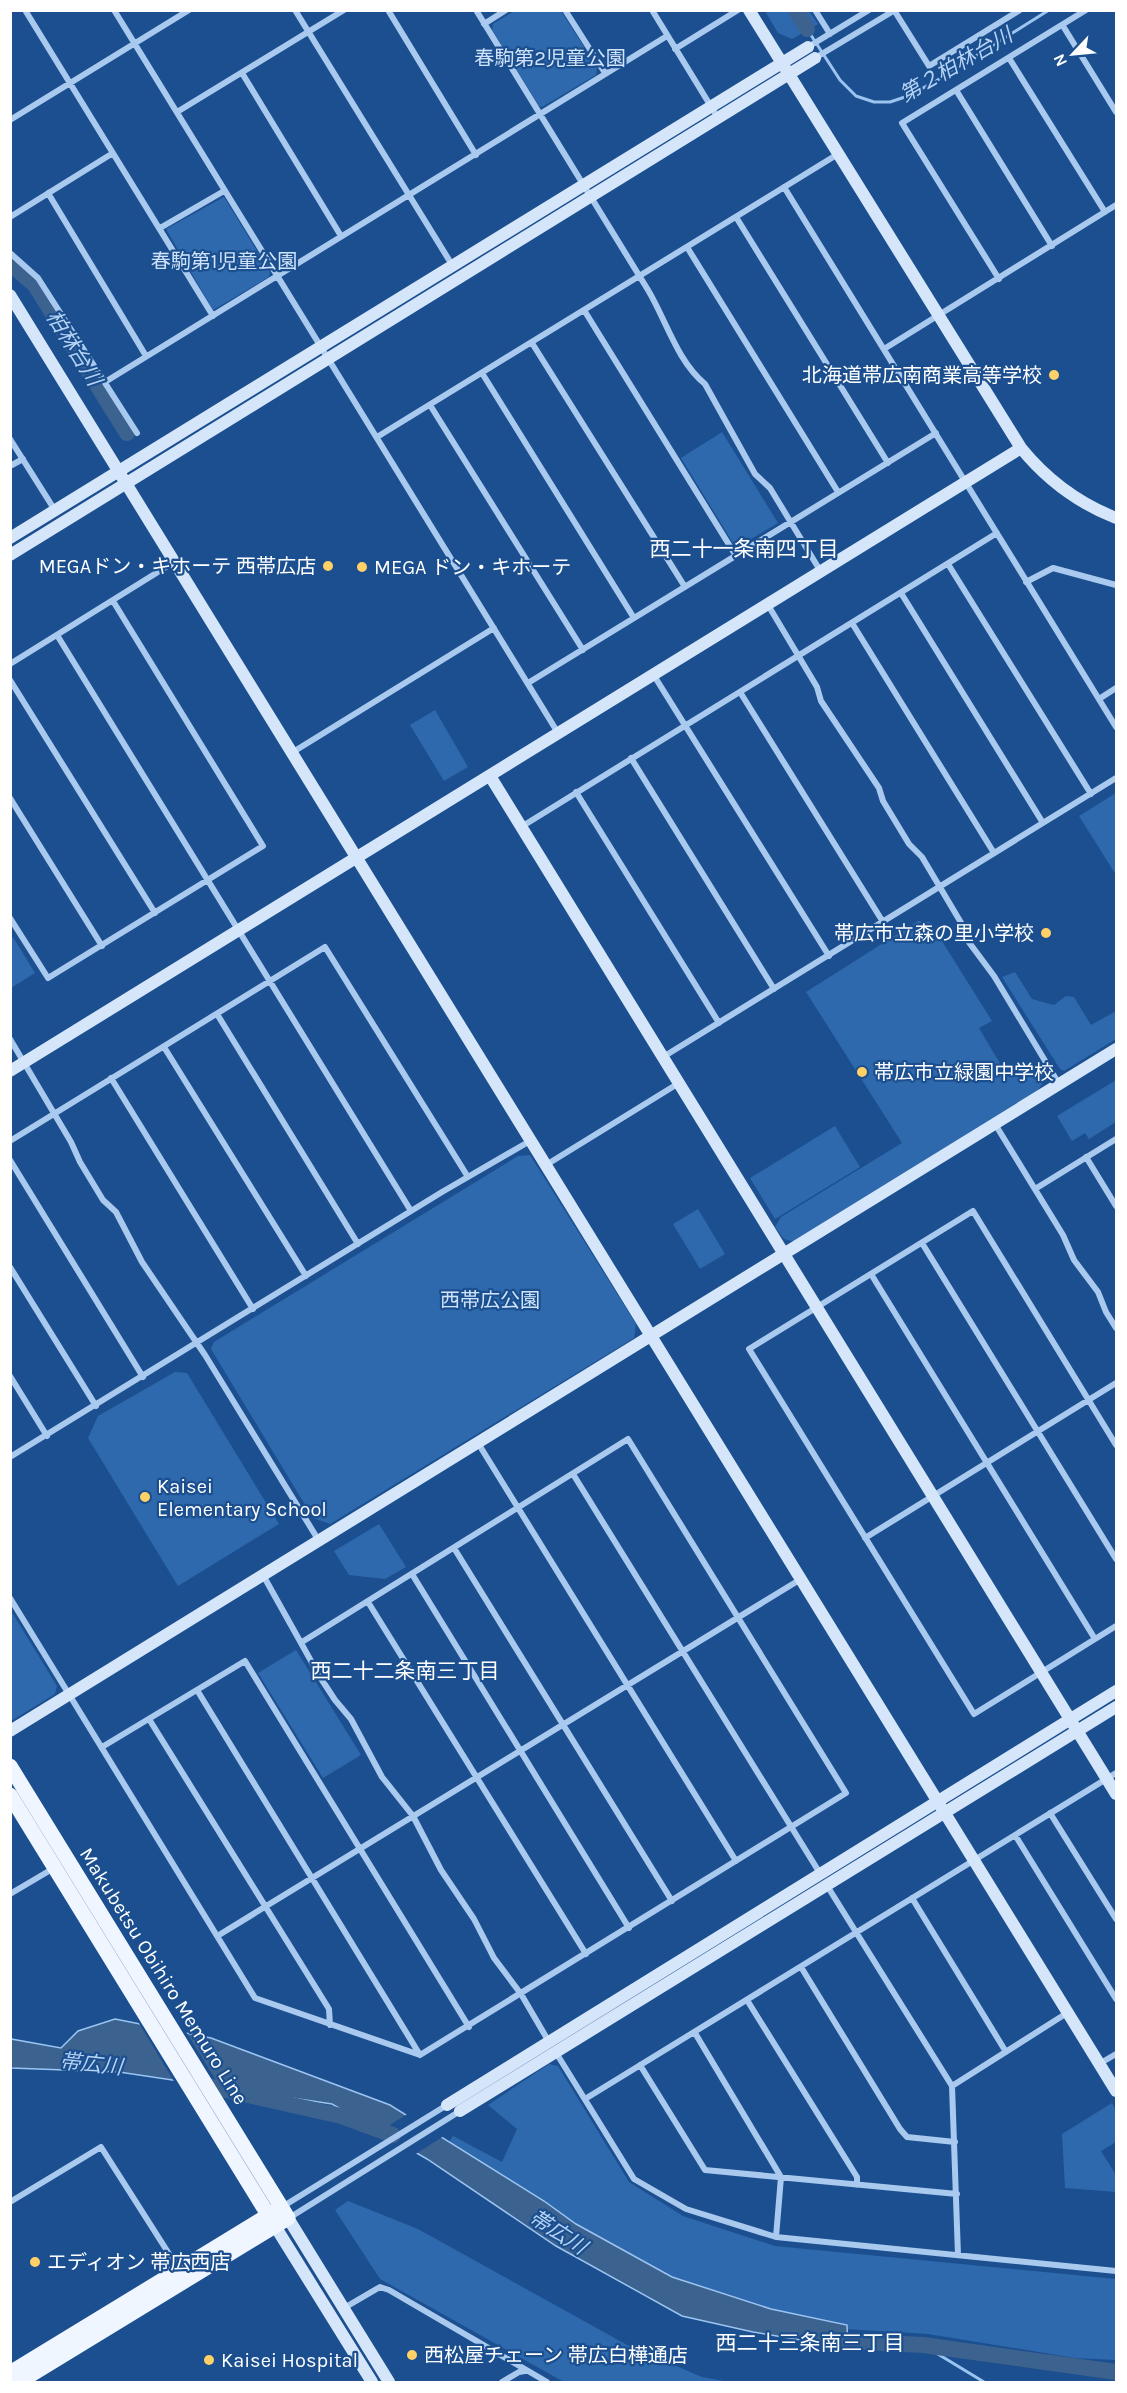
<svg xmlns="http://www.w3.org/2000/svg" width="1127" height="2393" font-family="Karla,'Noto Sans JP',sans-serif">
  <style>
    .green { fill: #2e69ad }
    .water { fill: #3c6290; stroke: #9cc4f0; stroke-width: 1.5 }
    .pier { fill: #1b4f8f }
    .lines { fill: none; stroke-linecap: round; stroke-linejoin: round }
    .stream { stroke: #9cc4f0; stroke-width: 3 }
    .river { stroke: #3c6290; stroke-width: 16 }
    .street { stroke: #a9c9ee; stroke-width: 6 }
    .secondary { stroke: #d6e6fa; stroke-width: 12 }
    .primary { stroke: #f0f6ff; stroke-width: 15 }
    .poi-dot { fill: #ffd166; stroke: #1b4f8f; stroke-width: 2 }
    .labels { text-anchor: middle; stroke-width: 4.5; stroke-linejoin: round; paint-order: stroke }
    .park-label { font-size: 20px; fill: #cfe3fa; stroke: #1b4f8f }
    .poi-label { font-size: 20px; fill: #fff; stroke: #1b4f8f; text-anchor: start }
    .street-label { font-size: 20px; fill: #fff; stroke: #1b4f8f }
    .water-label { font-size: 21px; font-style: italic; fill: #b5d3f5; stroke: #1b4f8f }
    .neighbourhood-label { font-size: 21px; fill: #fff; stroke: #1b4f8f }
  </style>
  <rect width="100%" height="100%" fill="#1b4f8f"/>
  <path class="green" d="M514 11H561L597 67 596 75 542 107 539 106 492 30 493 24Z
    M765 11H809L818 24 792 39 778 33Z
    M224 197 270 272 269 277 213 310 166 229Z
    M722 432 778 523 736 548 681 458Z
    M435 710 468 767 444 781 410 725Z
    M1116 793V875L1079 816Z
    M918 921 930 922 992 1021 979 1028 1008 1077 1028 1065 1039 1066 1046 1078 1038 1090 795 1242 784 1239 775 1227 781 1217 902 1143 806 992Z
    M13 937 35 973 11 988V939Z
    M1015 972 1032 999 1054 1005 1066 996 1074 997 1091 1025 1116 1011V1039L1064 1071 1060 1069 1002 977Z
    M1116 1080V1122L1089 1139 1085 1133 1072 1141 1057 1116Z
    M835 1126 860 1167 775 1219 750 1178Z
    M530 1155 636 1324 634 1338 330 1524 313 1518 211 1349 214 1342 518 1156Z
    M698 1209 725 1254 700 1269 673 1224Z
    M175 1372 187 1373 279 1524 178 1586 88 1438 98 1416Z
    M379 1524 406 1567 385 1579 349 1575 334 1551Z
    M13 1614 57 1686 55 1694 11 1721 10 1615Z
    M296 1650 361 1755 323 1778 258 1673Z
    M549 2064 558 2066 629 2182 683 2216 775 2246 1116 2279V2360L1075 2358 928 2334 828 2328 683 2289 444 2150 453 2136 502 2162 517 2129 488 2105Z
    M1112 2103 1116 2111V2142L1101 2151 1116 2175V2192L1065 2188 1062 2134Z
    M348 2201 418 2229 629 2346 702 2377 730 2382H564L380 2279 335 2210Z"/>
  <path class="water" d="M115 2019 211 2038 390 2105 544 2201 576 2224 672 2277 771 2309 847 2325 848 2348 753 2332 682 2316 556 2246 427 2159 332 2104 119 2072 11 2068V2039L61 2048 78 2031Z"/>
  <path class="pier" d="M137 2020 185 2030 222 2090 175 2083Z
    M409 2113 444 2136 414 2155 377 2133Z"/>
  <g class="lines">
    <path class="stream" d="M807 29 840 80 856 96 874 102H890L908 96 936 81 1049 10
      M923 2345 984 2382"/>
    <path class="river" d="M796 10 807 29
      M14 267 35 285 127 433
      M195 2083 341 2116 393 2135
      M826 2340 923 2345 1116 2372"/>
    <path class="street" d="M25 10 213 316
      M114 10 558 733
      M295 10 454 268
      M388 10 476 155
      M476 10 648 290C666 320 677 361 705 384L755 474 770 488 821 572
      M565 10 605 73
      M652 10 718 118
      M815 10 830 34
      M894 10 929 66 1020 10
      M484 24 506 10
      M1063 26 1116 112
      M808 47 869 10
      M675 49 738 10
      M815 58 895 10
      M1009 58 1105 212
      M242 73 341 236
      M956 90 1052 246
      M177 112 344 10
      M10 120 189 10
      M784 187 1116 727
      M48 193 146 356
      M10 217 113 153
      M736 217 888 463
      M160 228 224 191
      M687 247 838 492
      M10 253 38 278 137 433
      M999 279 902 123 1086 10
      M584 310 736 556
      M532 343 685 587
      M884 349 1116 205
      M482 373 634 618
      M105 382 667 36
      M430 405 583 650
      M377 437 838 154
      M10 439 56 512
      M10 466 23 459
      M948 564 1091 794
      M1026 582 1053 568 1116 585
      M901 593 1043 823
      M768 605 817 687 821 701 879 788 883 801 909 844 922 857 963 926 968 941 994 976 1059 1084
      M852 623 994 853
      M57 635 411 1211
      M10 664 174 562
      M653 674 829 956
      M10 680 155 913
      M528 683 936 433
      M740 692 883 922
      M1099 699 1116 688
      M293 752 494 628
      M631 758 774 989
      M576 792 719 1023
      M10 798 102 946
      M521 827 997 533
      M10 918 48 978 263 846 113 601
      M217 1014 358 1244
      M10 1039 71 1142 80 1162 103 1200 116 1212 142 1262 205 1355 319 1541
      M164 1047 306 1276
      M663 1057 1116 778
      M111 1078 253 1309
      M995 1124 1063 1235 1074 1260 1098 1292 1106 1312 1116 1328
      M10 1141 325 947 468 1177
      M1086 1157 1116 1206
      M10 1160 143 1377
      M546 1165 679 1083
      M1035 1189 1116 1139
      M922 1243 1116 1559
      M10 1267 96 1406
      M871 1274 1095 1639
      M10 1376 47 1436
      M478 1443 736 1861
      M1116 1445 973 1211 749 1349 974 1714 1116 1626
      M10 1457 442 1192 530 1141
      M573 1474 821 1875
      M865 1538 1116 1383
      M454 1548 672 1901
      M412 1574 629 1928
      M263 1575 320 1677 335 1700 351 1719 382 1777 413 1816 441 1870 474 1919 494 1958 521 1994 549 2042
      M10 1598 255 1998 420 2055 846 1793 628 1439 302 1642
      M368 1602 586 1954
      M197 1690 420 2055
      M149 1719 329 2009 330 2025
      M102 1747 245 1661 469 2027
      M1050 1813 1116 1919
      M1015 1835 1116 1999
      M826 1884 952 2086 958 2255
      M10 1894 54 1868
      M912 1898 1006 2052
      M219 1935 801 1579
      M801 1967 900 2129 907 2137 955 2142
      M747 2000 857 2177V2185
      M695 2033 781 2177 776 2237
      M555 2051 634 2179 686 2209 776 2237 1116 2271
      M1099 2064 1116 2054
      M640 2065 705 2170 957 2194
      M952 2086 1067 2013
      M585 2099 1116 1773
      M10 2202 101 2147 178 2268
      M282 2207 447 2105
      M289 2218 460 2111
      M344 2308 380 2287 389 2290 547 2382
      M502 2382 519 2372 525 2371"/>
    <path class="secondary" d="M749 10 1021 448C1047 480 1078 503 1116 518
      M10 295 1116 2091
      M10 538 808 47
      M10 555 815 58
      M490 776 1116 1794
      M10 1071 1021 448
      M10 1731 1116 1049
      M447 2105 1116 1691
      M460 2111 1116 1707
      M288 2218 389 2382
      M275 2226 372 2382"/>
    <path class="primary" d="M10 1766 288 2218 19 2382
      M10 1795 275 2226
      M10 2373 277 2210"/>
  </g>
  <g class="poi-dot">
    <circle cx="1054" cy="375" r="6"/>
    <circle cx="328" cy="566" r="6"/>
    <circle cx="362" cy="567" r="6"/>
    <circle cx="1046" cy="933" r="6"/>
    <circle cx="862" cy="1072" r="6"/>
    <circle cx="145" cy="1497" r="6"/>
    <circle cx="35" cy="2262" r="6"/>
    <circle cx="412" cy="2355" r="6"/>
    <circle cx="209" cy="2360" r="6"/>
  </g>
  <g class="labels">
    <g class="park-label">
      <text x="550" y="65">春駒第2児童公園</text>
      <text x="224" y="268">春駒第1児童公園</text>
      <text x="490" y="1307">西帯広公園</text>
    </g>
    <g class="poi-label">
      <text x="1042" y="382" text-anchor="end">北海道帯広南商業高等学校</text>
      <text x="316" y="573" text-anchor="end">MEGAドン・キホーテ 西帯広店</text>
      <text x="374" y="574">MEGA ドン・キホーテ</text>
      <text x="1034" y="940" text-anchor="end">帯広市立森の里小学校</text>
      <text x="874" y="1079">帯広市立緑園中学校</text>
      <text x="157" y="1493">Kaisei<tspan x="157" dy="23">Elementary School</tspan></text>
      <text x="47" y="2269">エディオン 帯広西店</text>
      <text x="424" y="2362">西松屋チェーン 帯広白樺通店</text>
      <text x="221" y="2367">Kaisei Hospital</text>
    </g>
    <g class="street-label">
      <text transform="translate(164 1976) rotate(58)" y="7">Makubetsu Obihiro Memuro Line</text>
    </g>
    <g class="water-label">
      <text transform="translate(956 65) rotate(-30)" y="7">第２柏林台川</text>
      <text transform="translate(74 348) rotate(58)" y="7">柏林台川</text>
      <text transform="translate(91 2064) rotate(6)" y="7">帯広川</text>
      <text transform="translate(558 2232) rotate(33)" y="7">帯広川</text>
    </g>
    <g class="neighbourhood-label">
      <text x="744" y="556">西二十一条南四丁目</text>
      <text x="405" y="1678">西二十二条南三丁目</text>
      <text x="810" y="2350">西二十三条南三丁目</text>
    </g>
  </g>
  <rect width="1127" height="2393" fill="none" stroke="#ffffff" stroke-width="24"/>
  <g transform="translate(1073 54) rotate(244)" stroke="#1b4f8f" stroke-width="4.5" paint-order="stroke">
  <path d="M0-4.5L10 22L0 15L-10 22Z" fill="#ffffff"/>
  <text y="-9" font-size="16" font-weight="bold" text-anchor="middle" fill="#ffffff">N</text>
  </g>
</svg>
